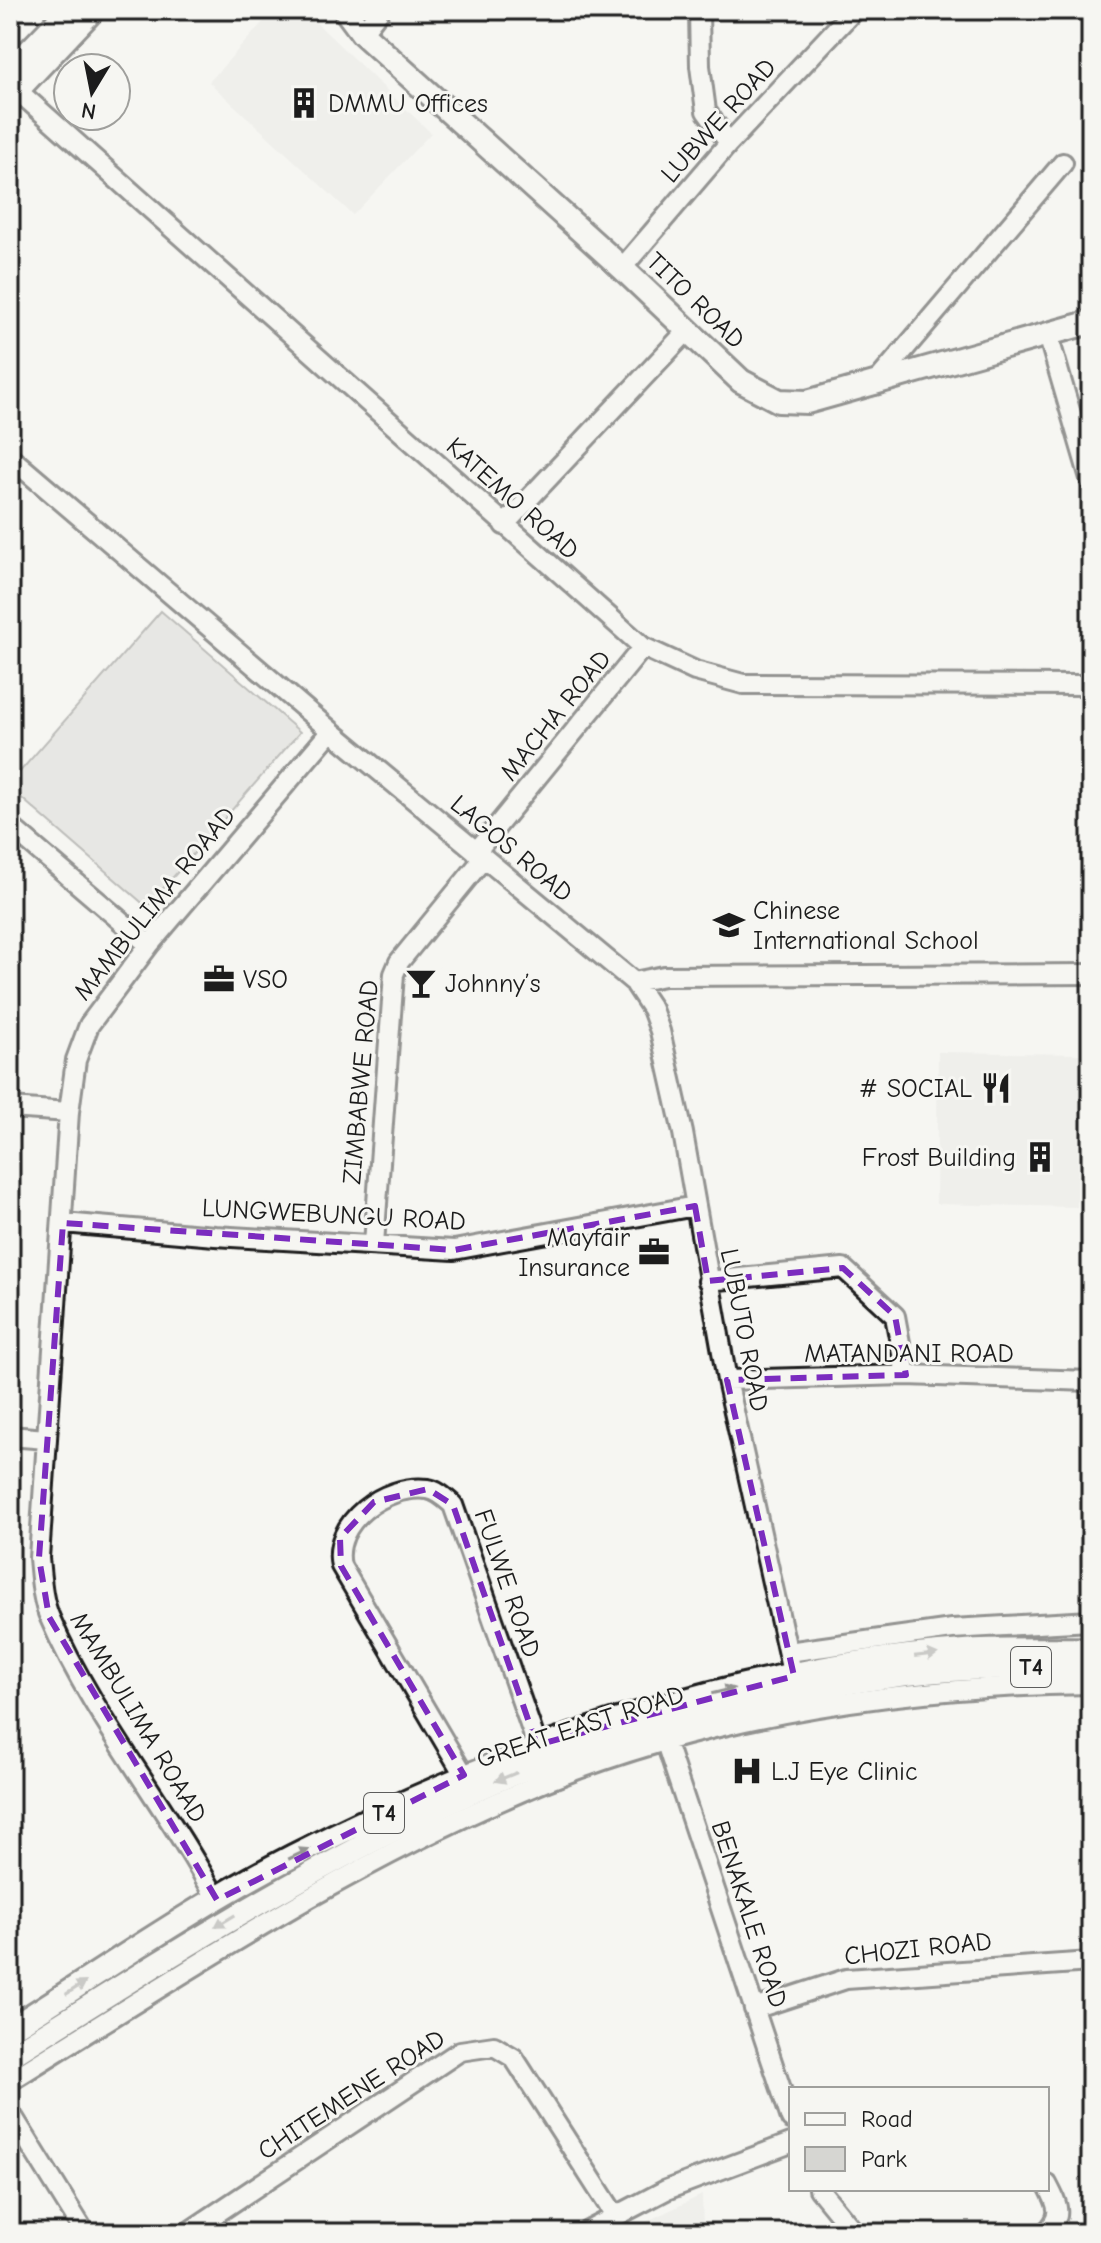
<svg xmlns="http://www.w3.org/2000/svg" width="1101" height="2243" font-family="'Comic Neue',sans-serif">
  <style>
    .built { fill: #e6e6e2 }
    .green { fill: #d6d6d2; stroke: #797977; stroke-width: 2 }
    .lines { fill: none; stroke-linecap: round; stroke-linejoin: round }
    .minor-casing { stroke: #1c1c1c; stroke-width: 24 }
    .major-casing { stroke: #1c1c1c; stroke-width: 28 }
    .minor { stroke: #f6f6f2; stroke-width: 18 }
    .major { stroke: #f6f6f2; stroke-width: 22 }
    .oneway { fill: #949492 }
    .marked { fill: none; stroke: #7b2cbf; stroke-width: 6; stroke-dasharray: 16 10; stroke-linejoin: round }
    .labels { text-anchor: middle; stroke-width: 6; stroke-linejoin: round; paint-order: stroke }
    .shield { fill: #f6f6f2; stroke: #5d5d5c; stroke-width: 2 }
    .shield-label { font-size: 24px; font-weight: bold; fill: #1c1c1c }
    .poi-label { font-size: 26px; fill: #1c1c1c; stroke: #f6f6f2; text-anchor: start }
    .street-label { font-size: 26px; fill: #1c1c1c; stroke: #f6f6f2 }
  </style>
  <rect width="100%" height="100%" fill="#f6f6f2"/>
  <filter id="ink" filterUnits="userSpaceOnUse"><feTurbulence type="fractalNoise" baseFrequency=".0125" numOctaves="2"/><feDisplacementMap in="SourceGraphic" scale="16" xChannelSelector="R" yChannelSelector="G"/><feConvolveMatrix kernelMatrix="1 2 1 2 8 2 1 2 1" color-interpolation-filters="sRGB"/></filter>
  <g filter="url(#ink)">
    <path class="built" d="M274 10H303L431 133 353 215 209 82Z
      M938 1052 1080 1054 1077 1207 936 1204Z
      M702 2195 703 2233H626L641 2224Z"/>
    <path class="green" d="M161 611 300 732 147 907 10 788V783Z"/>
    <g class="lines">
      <defs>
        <path id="minor" d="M699 10 700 66 706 111 729 143
          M362 33 380 10
          M10 84 643 647 695 671 743 684 1091 685
          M622 268 729 143 854 10
          M1048 335 1091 482
          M874 385 1063 163
          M10 457 331 731 634 982 664 976 1091 974
          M504 525 688 330
          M10 826 149 945
          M476 852 643 647
          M634 982 652 1009 660 1031 683 1133 727 1380 795 1686
          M10 1108 69 1112
          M63 1223 215 1236 454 1250 695 1206
          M374 1244 394 974 399 962 483 859
          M708 1281 843 1268 895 1316 906 1375
          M727 1380 906 1375 1091 1381
          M10 1436 46 1439
          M788 1652 952 1629 1091 1621
          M662 1731 791 2119
          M464 1775 341 1566C331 1523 385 1484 427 1489 437 1490 445 1498 453 1505L537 1745
          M217 1900C166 1804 93 1718 50 1618 42 1600 41 1578 39 1558L69 1112 76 1060 89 1025 149 945 331 731
          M754 2009 846 1979 1091 1962
          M10 2081C184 1973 356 1858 547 1781 718 1713 908 1686 1091 1684
          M10 2112 85 2233
          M819 2189 855 2233
          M187 2233 460 2051 494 2046 514 2058 614 2214
          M584 2233 666 2190 791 2143
          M1045 2233C1064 2216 1058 2205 1047 2184"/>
        <path id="major" d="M345 10 362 33 622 268 741 381 779 401 807 402 1091 322
          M10 71 69 10
          M10 98 93 10
          M10 2029C103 1971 195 1906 293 1856 501 1750 729 1667 964 1651 1006 1648 1049 1650 1091 1649
          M10 2056C137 1976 262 1896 396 1829 443 1806 490 1781 539 1764 651 1724 768 1693 885 1677 953 1667 1023 1667 1091 1665"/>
      </defs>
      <use href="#minor" class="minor-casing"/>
      <use href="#major" class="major-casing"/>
      <use href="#minor" class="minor"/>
      <use href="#major" class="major"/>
    </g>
    <defs><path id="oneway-solid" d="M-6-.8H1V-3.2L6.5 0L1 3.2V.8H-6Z" transform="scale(2)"/></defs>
    <g class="oneway">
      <use href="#oneway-solid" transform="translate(926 1655) rotate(-7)"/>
      <use href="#oneway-solid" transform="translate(723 1691) rotate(-13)"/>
      <use href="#oneway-solid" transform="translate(506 1777) rotate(158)"/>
      <use href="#oneway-solid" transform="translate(299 1854) rotate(-26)"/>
      <use href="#oneway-solid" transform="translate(225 1921) rotate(149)"/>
      <use href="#oneway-solid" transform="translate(76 1988) rotate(-32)"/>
    </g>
  </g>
  <path d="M0 0H1101V2243H0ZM695 1206 708 1281 843 1268 895 1316 906 1375 727 1380 794 1676 537 1745 453 1505 428 1489 374 1502 340 1538 341 1566 464 1775 217 1900 49 1617 39 1558 63 1223 454 1250Z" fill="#f6f6f2" fill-opacity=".55" fill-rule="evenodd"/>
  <path class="marked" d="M695 1206 708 1281 843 1268 895 1316 906 1375 727 1380 794 1676 537 1745 453 1505 428 1489 374 1502 340 1538 341 1566 464 1775 217 1900 49 1617 39 1558 63 1223 454 1250Z"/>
  <defs>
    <symbol id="building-bare" viewBox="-9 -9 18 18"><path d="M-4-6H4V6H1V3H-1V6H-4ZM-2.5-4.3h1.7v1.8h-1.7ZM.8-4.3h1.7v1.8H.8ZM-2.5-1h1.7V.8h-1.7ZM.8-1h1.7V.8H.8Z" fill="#1c1c1c" stroke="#f6f6f2" stroke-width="2.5" paint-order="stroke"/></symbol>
    <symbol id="school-bare" viewBox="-9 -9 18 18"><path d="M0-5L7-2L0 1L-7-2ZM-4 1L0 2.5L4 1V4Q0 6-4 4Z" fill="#1c1c1c" stroke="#f6f6f2" stroke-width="2.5" paint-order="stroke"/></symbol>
    <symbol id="office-bare" viewBox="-9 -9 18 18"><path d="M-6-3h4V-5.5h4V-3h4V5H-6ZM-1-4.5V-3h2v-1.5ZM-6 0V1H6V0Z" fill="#1c1c1c" stroke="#f6f6f2" stroke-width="2.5" paint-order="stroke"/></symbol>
    <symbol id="bar-bare" viewBox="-9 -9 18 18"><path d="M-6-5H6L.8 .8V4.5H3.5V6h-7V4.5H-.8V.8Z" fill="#1c1c1c" stroke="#f6f6f2" stroke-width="2.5" paint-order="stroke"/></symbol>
    <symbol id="restaurant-bare" viewBox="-9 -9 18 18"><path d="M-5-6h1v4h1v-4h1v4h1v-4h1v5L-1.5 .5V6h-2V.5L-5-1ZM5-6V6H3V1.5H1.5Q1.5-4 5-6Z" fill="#1c1c1c" stroke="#f6f6f2" stroke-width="2.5" paint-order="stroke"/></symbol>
    <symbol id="hospital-bare" viewBox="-9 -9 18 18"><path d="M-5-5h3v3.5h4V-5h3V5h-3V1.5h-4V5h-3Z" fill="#1c1c1c" stroke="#f6f6f2" stroke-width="2.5" paint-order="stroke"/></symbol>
  </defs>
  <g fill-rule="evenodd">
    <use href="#building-bare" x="282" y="81" width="44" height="44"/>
    <use href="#school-bare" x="707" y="903" width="44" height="44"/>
    <use href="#office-bare" x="197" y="957" width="44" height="44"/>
    <use href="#bar-bare" x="399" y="961" width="44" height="44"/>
    <use href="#restaurant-bare" x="974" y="1066" width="44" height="44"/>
    <use href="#building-bare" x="1018" y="1135" width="44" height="44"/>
    <use href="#office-bare" x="632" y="1230" width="44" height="44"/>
    <use href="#hospital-bare" x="725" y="1749" width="44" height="44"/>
  </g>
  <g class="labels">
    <g class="shield">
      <rect x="1011" y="1647" width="40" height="40" rx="6"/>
      <rect x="364" y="1793" width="40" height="40" rx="6"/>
    </g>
    <g class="shield-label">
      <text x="1031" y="1675">T4</text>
      <text x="384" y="1821">T4</text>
    </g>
    <g class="poi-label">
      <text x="328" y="112">DMMU Offices</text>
      <text x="753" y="919">Chinese<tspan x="753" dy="30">International School</tspan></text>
      <text x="243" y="988">VSO</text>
      <text x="445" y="992">Johnny’s</text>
      <text x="972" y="1097" text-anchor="end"># SOCIAL</text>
      <text x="1016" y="1166" text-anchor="end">Frost Building</text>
      <text x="630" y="1246" text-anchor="end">Mayfair<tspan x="630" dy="30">Insurance</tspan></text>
      <text x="771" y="1780">L.J Eye Clinic</text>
    </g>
    <g class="street-label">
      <text transform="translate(718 120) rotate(-48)" y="9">LUBWE ROAD</text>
      <text transform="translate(696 300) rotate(44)" y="9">TITO ROAD</text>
      <text transform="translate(513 498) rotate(42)" y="9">KATEMO ROAD</text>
      <text transform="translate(555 715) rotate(-51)" y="9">MACHA ROAD</text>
      <text transform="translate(512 848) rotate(40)" y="9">LAGOS ROAD</text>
      <text transform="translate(154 903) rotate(-51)" y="9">MAMBULIMA ROAAD</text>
      <text transform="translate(360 1082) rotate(-85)" y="9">ZIMBABWE ROAD</text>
      <text transform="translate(334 1214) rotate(3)" y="9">LUNGWEBUNGU ROAD</text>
      <text transform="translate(745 1330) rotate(79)" y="9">LUBUTO ROAD</text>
      <text x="909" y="1362">MATANDANI ROAD</text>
      <text transform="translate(508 1583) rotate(71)" y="9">FULWE ROAD</text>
      <text transform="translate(139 1717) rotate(59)" y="9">MAMBULIMA ROAAD</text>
      <text transform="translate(580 1726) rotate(-18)" y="9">GREAT EAST ROAD</text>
      <text transform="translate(750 1914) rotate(72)" y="9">BENAKALE ROAD</text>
      <text transform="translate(918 1948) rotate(-6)" y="9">CHOZI ROAD</text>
      <text transform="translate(351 2094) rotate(-33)" y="9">CHITEMENE ROAD</text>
    </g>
  </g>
  <rect width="1101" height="2243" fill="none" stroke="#f6f6f2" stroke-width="40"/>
  <rect x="20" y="20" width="1061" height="2203" fill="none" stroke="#1c1c1c" stroke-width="3" filter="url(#ink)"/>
  <rect x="789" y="2087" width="260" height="104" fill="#f6f6f2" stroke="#9f9f9c" stroke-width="2"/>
  <rect x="805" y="2113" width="40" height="12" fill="#f6f6f2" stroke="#9f9f9c" stroke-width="2"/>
  <text x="861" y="2127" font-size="24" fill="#1c1c1c">Road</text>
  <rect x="805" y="2147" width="40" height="24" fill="#d6d6d2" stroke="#9f9f9c" stroke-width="2"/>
  <text x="861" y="2167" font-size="24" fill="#1c1c1c">Park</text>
  <g transform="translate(92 92) rotate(190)"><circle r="38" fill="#f6f6f2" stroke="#9f9f9c" stroke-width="2"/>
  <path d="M0-6L14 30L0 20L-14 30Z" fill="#1c1c1c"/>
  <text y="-12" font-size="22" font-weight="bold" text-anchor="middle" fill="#1c1c1c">N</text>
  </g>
</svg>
